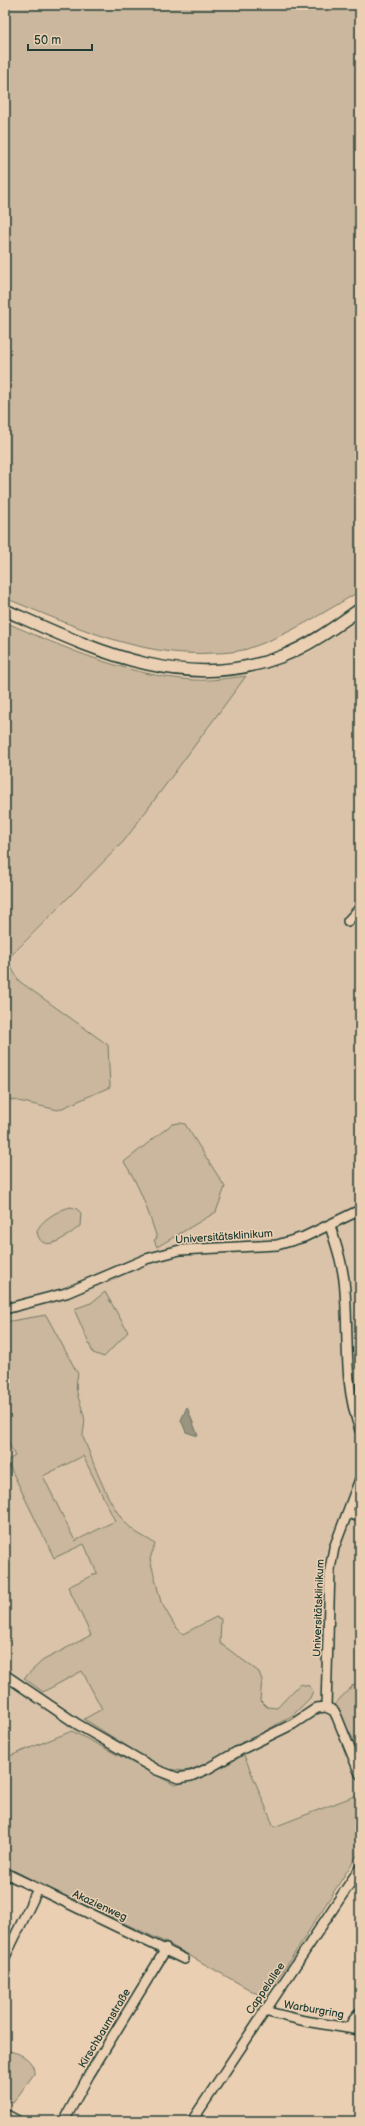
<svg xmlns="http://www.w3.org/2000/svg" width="365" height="2126" font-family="'Balsamiq Sans',sans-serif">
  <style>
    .built { fill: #dac3a8 }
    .green { fill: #cab79d; stroke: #747a68; fill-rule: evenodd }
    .water { fill: #9a9580; stroke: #697262 }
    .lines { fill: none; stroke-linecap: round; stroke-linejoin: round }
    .minor-casing { stroke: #1f3d34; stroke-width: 12 }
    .tertiary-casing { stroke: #1f3d34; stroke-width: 14 }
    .minor { stroke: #ebcfb2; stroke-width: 9 }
    .tertiary { stroke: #ebcfb2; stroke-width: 11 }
    .labels { text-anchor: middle; stroke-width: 3; stroke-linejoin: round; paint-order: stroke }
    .street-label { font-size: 11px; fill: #1f3d34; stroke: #ebcfb2 }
  </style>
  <rect width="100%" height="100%" fill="#ebcfb2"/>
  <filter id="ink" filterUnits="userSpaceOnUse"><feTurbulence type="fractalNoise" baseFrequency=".025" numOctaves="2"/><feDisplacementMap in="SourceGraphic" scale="8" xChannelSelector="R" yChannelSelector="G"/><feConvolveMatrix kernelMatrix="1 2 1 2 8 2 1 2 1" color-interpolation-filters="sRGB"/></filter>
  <g filter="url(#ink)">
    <path class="built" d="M360 620V1797H352L274 1827 244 1755 204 1777 175 1785 72 1731 5 1758V1098L58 1110 108 1045 19 981 8 961 124 841 246 676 307 654Z"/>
    <path class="green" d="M5 5H360V591C323 613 287 636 247 649 236 652 224 653 214 653 140 658 72 625 5 598Z
      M5 622C65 648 128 676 194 680 211 681 229 678 246 676L124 841 7 960 19 981 108 1045 110 1087 58 1110 5 1098Z
      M180 1123 185 1124 225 1187 216 1212 157 1247 154 1240 157 1238C148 1211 140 1186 124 1162L172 1124Z
      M71 1207 77 1209 81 1213 80 1226C69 1235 42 1257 37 1232 39 1221 60 1209 71 1207Z
      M105 1292 128 1332 104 1357 93 1353 74 1309 91 1303Z
      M46 1315 78 1374C73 1393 80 1398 84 1416 86 1422 83 1430 83 1437 95 1465 108 1509 132 1529 138 1535 148 1538 155 1544L150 1559 161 1602 175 1626 183 1634 216 1617 221 1619 220 1643 259 1672 262 1680 260 1700 267 1707 277 1708 300 1684 309 1686 313 1691 310 1698 293 1715 207 1765 185 1771 167 1769 155 1764 84 1719 102 1709 82 1671 43 1692 24 1678 42 1661 91 1635 68 1587 97 1573 84 1544 54 1558 7 1461 15 1456 8 1442 5 1444V1322ZM83 1456 115 1521 75 1541 43 1476Z
      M354 1684 360 1689V1751L334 1705Z
      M72 1731 175 1785 204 1777 244 1755 274 1827 352 1797H360V1851L287 1965 266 1994 261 1996 169 1944 46 1887 5 1866V1758Z
      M9 2051C21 2053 35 2061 34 2074L13 2103 5 2100V2059Z"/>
    <path class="water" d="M187 1407 198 1436 186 1432 181 1420Z"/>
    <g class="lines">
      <defs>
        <path id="minor" d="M348 921 360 908
          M330 1226C337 1247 344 1269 345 1291 349 1341 343 1381 360 1430
          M5 1309 66 1293 146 1259 180 1250 277 1245 304 1237 360 1210
          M348 1513 360 1517
          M5 1675 77 1724 157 1770 178 1778 191 1776 207 1769 240 1750 293 1724 317 1708 326 1707 334 1711 337 1717 360 1774
          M326 1707 330 1569 334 1548 360 1479
          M5 1873 184 1959
          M5 1957 38 1889
          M264 2011 305 2021 360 2030
          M351 2028 352 2022 360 2012
          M5 2114 18 2121
          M64 2121 89 2075 166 1949
          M192 2121 360 1868"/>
        <path id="tertiary" d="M5 610C93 649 182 694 280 657 309 646 335 627 360 609"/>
      </defs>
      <use href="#minor" class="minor-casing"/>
      <use href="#tertiary" class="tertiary-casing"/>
      <use href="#minor" class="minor"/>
      <use href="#tertiary" class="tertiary"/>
    </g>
  </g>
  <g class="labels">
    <g class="street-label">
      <text transform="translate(224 1236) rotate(-4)" y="4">Universitätsklinikum</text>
      <text transform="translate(318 1608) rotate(-88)" y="4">Universitätsklinikum</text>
      <text transform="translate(100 1905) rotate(25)" y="4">Akazienweg</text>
      <text transform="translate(265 1988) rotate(-56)" y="4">Cappelallee</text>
      <text transform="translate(314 2009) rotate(10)" y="4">Warburgring</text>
      <text transform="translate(104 2028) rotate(-59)" y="4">Kirschbaumstraße</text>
    </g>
  </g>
  <rect width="365" height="2126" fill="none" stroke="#ebcfb2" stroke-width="20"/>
  <rect x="10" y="10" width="345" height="2106" fill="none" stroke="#1f3d34" stroke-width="1.5" filter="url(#ink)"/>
  <path d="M28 44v6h64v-6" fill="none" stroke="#1f3d34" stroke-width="2"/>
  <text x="34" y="44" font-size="12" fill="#1f3d34" stroke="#ebcfb2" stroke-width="3" paint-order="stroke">50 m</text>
</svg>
